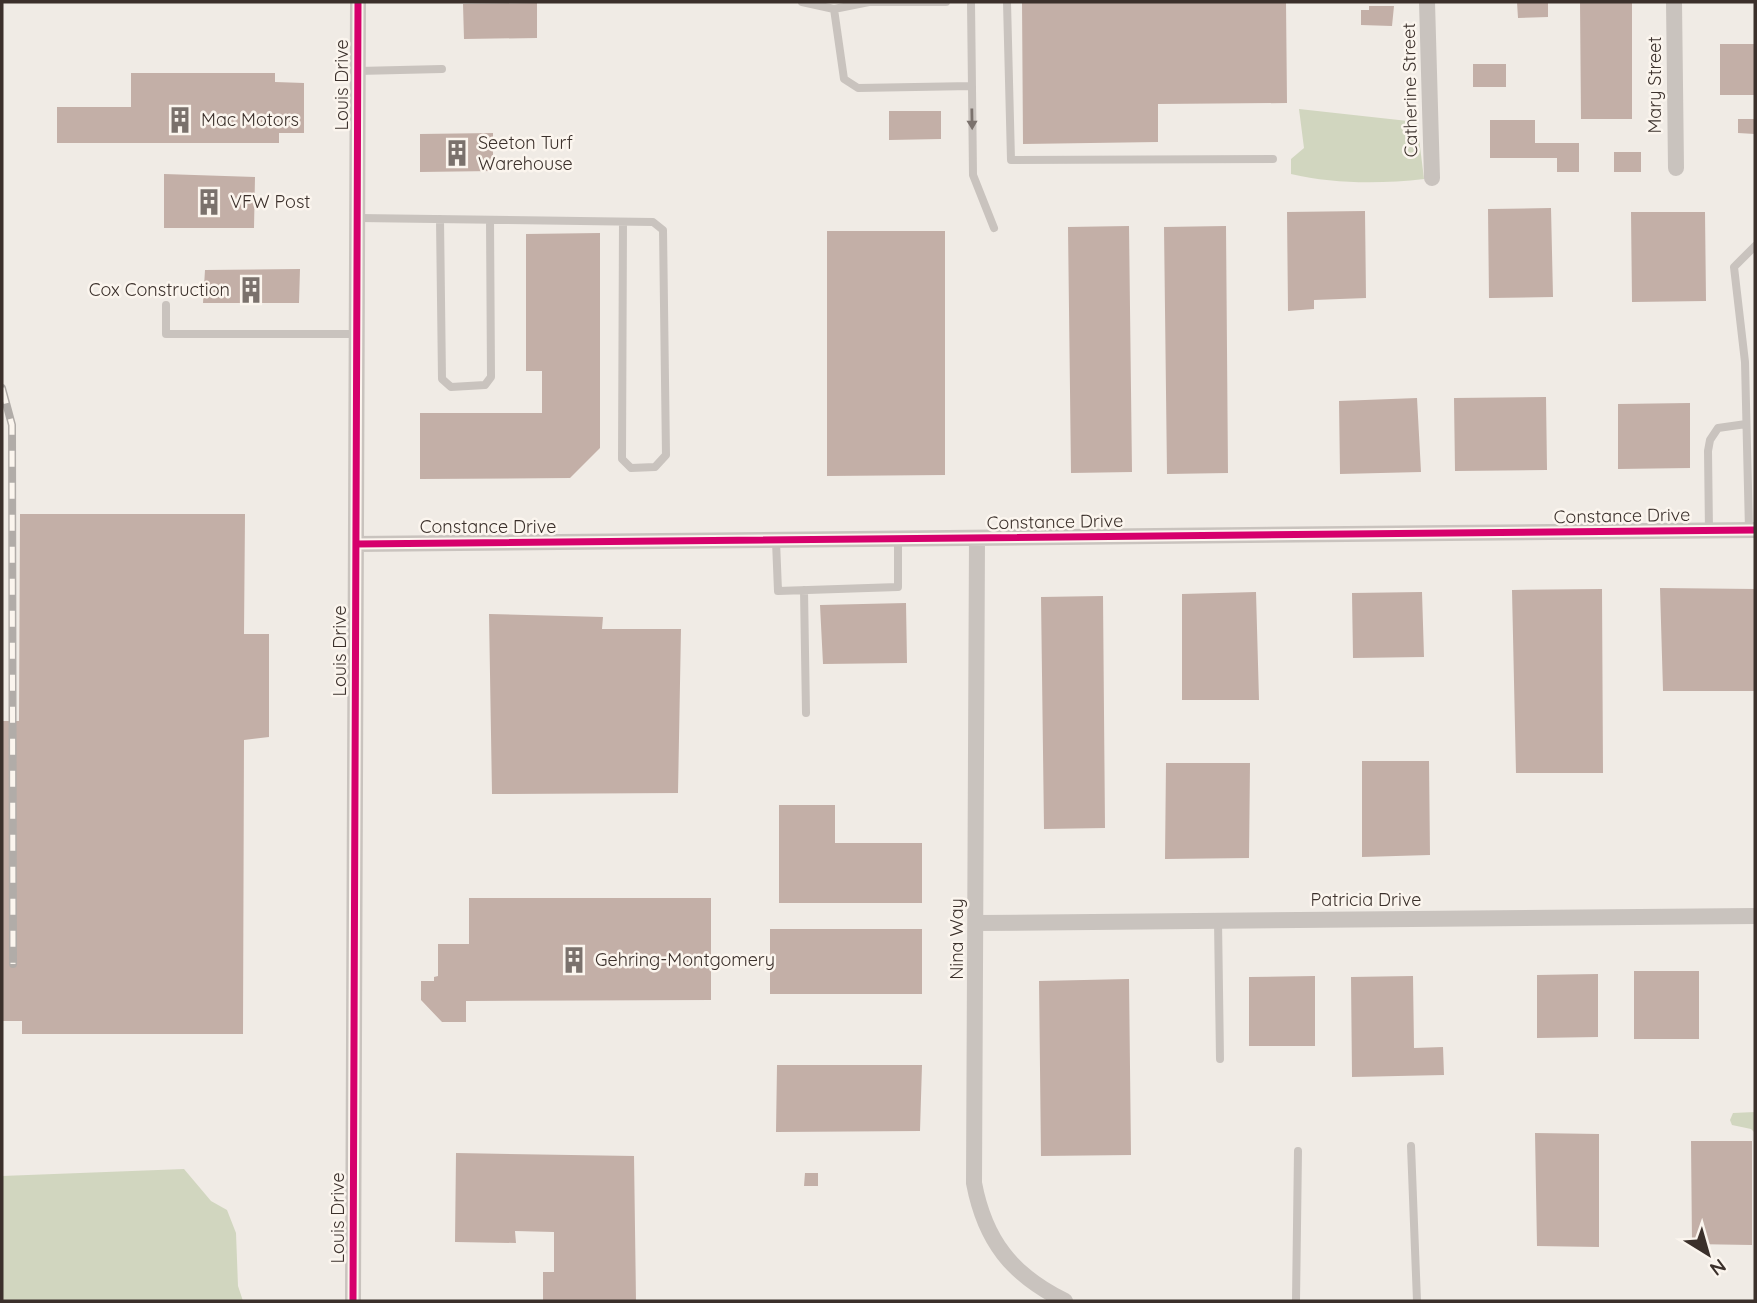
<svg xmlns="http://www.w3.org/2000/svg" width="1757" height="1303" font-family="Quicksand,sans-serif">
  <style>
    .green { fill: #d1d6bf }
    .building { fill: #c3afa7 }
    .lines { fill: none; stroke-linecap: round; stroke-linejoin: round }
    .lane { stroke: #c9c3be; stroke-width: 8 }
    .street { stroke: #c9c3be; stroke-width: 16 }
    .rail-casing { stroke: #b1aca8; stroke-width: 8 }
    .rail { stroke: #fbf5ee; stroke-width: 5; stroke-dasharray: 16; stroke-linecap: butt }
    .cycleway-casing { stroke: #fbf5ee; stroke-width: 11 }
    .cycleway { stroke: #d6006c; stroke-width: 7 }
    .oneway { fill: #7b726d }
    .labels { text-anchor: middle; stroke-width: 5; stroke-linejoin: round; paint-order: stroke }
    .street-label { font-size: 18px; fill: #3b302b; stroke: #fbf5ee }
    .poi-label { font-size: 18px; fill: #3b302b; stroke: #fbf5ee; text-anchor: start }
  </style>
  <rect width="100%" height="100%" fill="#f0ebe5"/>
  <path class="green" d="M1299 109 1417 122 1424 179C1381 184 1333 184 1291 174V159L1304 148Z
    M1755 1112V1133L1751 1129 1732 1125 1730 1120 1733 1113Z
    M184 1169 211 1201 227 1210 236 1233 238 1286 243 1301H2V1176Z"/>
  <path class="building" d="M1022 2H1286L1287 103 1158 104V142L1023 144Z
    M1517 2H1548V17L1518 18Z
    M1580 2H1632V119H1581Z
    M537 3V38L464 39 463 4Z
    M1369 6H1394L1392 26 1361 25V10H1369Z
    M1720 44H1755V95H1720Z
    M1473 64H1506V87H1473Z
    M131 73H275V82L304 83V133H279V143H57V107H131Z
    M889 111H941V139L889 140Z
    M1738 119H1755V134L1738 133Z
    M1490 120H1535V143H1579V172H1557V158H1490Z
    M493 133V171L420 172V134Z
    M1614 152H1641V172H1614Z
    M164 174 255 177 254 228H164Z
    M1551 208 1553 297 1489 298 1488 209Z
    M1365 211 1366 298 1314 300V309L1288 311 1287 212Z
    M1631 212H1705L1706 301 1632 302Z
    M1129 226 1132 472 1071 473 1068 227Z
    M1226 226 1228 473 1167 474 1164 227Z
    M827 231H945V475L827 476Z
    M600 233V448L570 478 420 479V413H542V371H526V234Z
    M300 269 299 303H203L205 270Z
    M1546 397 1547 470 1455 471 1454 398Z
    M1417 398 1421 472 1340 474 1339 401Z
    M1690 403V468L1618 469V404Z
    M20 514H245L244 634H269V737L244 740 243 1034H22V1021H2V721H19Z
    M1660 588 1755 589V691H1663Z
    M1602 589 1603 773H1516L1512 590Z
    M1256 592 1259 700H1182V594Z
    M1422 592 1424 657 1353 658 1352 593Z
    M1103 596 1105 828 1044 829 1041 597Z
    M906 603 907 663 823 664 820 605Z
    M489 614 603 617 602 629H681L678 793 492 794Z
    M1362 761H1429L1430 855 1362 857Z
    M1166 763H1250L1249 858 1165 859Z
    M779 805H835V843H922V903H779Z
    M469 898H711V1000L466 1001V1022H442L421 1000V981H434V977L438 976V944H469Z
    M770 929H922V994H770Z
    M1634 971H1699V1039H1634Z
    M1598 974V1037L1537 1038V975Z
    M1315 976V1046H1249V977Z
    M1413 976 1414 1048 1443 1047 1444 1075 1352 1077 1351 977Z
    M1129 979 1131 1155 1041 1156 1039 981Z
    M777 1065H922L920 1131 776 1132Z
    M1535 1133 1599 1134V1247L1537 1246Z
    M1691 1141H1752V1245L1692 1244Z
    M456 1153 634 1156 636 1301H543V1272H554V1232L515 1231 516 1243 455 1242Z
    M805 1173H818V1186H804Z"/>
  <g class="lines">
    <path class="lane" d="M802 2 834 9 844 79 858 88 972 86
      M971 2 973 175 994 228
      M1007 2 1011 160 1273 159
      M834 9 869 2H946
      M358 71 442 69
      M359 218 653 222 663 230 666 455 655 467 631 468 622 459 623 222
      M440 219 442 379 451 387 485 385 491 377 490 220
      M166 305V334H358
      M1749 530 1745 362 1734 267 1755 246
      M1709 531 1708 451 1710 440 1718 428 1746 424
      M776 541 778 591 898 587V539
      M804 590 806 713
      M1218 921 1220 1059
      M1411 1146 1417 1301
      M1296 1301 1298 1151"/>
    <path class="street" d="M1427 2 1432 178
      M1674 2 1676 168
      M977 539 974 1183C985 1241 1012 1275 1065 1301
      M356 544 1755 530
      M977 923 1755 916
      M353 1301 358 2"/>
    <defs>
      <path id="rail" d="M2 388 12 425 13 964"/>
    </defs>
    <use href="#rail" class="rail-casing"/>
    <use href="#rail" class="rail"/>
    <defs>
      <path id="cycleway" d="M356 544 1755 530
        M353 1301 358 2"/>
    </defs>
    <use href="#cycleway" class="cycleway-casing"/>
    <use href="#cycleway" class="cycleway"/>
  </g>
  <defs><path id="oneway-solid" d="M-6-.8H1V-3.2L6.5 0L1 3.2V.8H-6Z" transform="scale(1.75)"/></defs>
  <use class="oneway" href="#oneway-solid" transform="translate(972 119) rotate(89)"/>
  <defs>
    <symbol id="building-bare" viewBox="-9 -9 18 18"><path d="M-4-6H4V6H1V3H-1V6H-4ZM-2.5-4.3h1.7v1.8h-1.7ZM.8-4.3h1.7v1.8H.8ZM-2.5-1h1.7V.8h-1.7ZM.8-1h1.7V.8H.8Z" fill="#7a716c" stroke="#fbf5ee" stroke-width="2.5" paint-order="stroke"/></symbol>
  </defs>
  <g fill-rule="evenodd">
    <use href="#building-bare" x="161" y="101" width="38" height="38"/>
    <use href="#building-bare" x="438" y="134" width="38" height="38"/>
    <use href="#building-bare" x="190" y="183" width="38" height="38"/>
    <use href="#building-bare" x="232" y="271" width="38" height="38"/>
    <use href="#building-bare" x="555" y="941" width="38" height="38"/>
  </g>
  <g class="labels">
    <g class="street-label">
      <text transform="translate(342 85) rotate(-90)" y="6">Louis Drive</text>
      <text transform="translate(1655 85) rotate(-90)" y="6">Mary Street</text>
      <text transform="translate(1410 90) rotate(-91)" y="6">Catherine Street</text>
      <text transform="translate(1622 516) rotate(-1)" y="6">Constance Drive</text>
      <text transform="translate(1055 522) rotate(-1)" y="6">Constance Drive</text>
      <text x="488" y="533">Constance Drive</text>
      <text transform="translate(340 651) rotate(-90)" y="6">Louis Drive</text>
      <text x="1366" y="906">Patricia Drive</text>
      <text transform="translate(957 939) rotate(-90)" y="6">Nina Way</text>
      <text transform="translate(338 1218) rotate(-90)" y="6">Louis Drive</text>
    </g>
    <g class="poi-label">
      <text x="201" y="126">Mac Motors</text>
      <text x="478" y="149">Seeton Turf<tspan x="478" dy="21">Warehouse</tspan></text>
      <text x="230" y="208">VFW Post</text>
      <text x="230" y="296" text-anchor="end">Cox Construction</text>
      <text x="595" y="966">Gehring-Montgomery</text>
    </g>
  </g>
  <rect width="1757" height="1303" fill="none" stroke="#3b302b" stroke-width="7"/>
  <g transform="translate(1708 1254) rotate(143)" stroke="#fbf5ee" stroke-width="5" paint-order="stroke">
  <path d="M0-5L12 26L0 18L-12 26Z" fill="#3b302b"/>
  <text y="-10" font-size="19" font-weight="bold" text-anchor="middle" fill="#3b302b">N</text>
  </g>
</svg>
